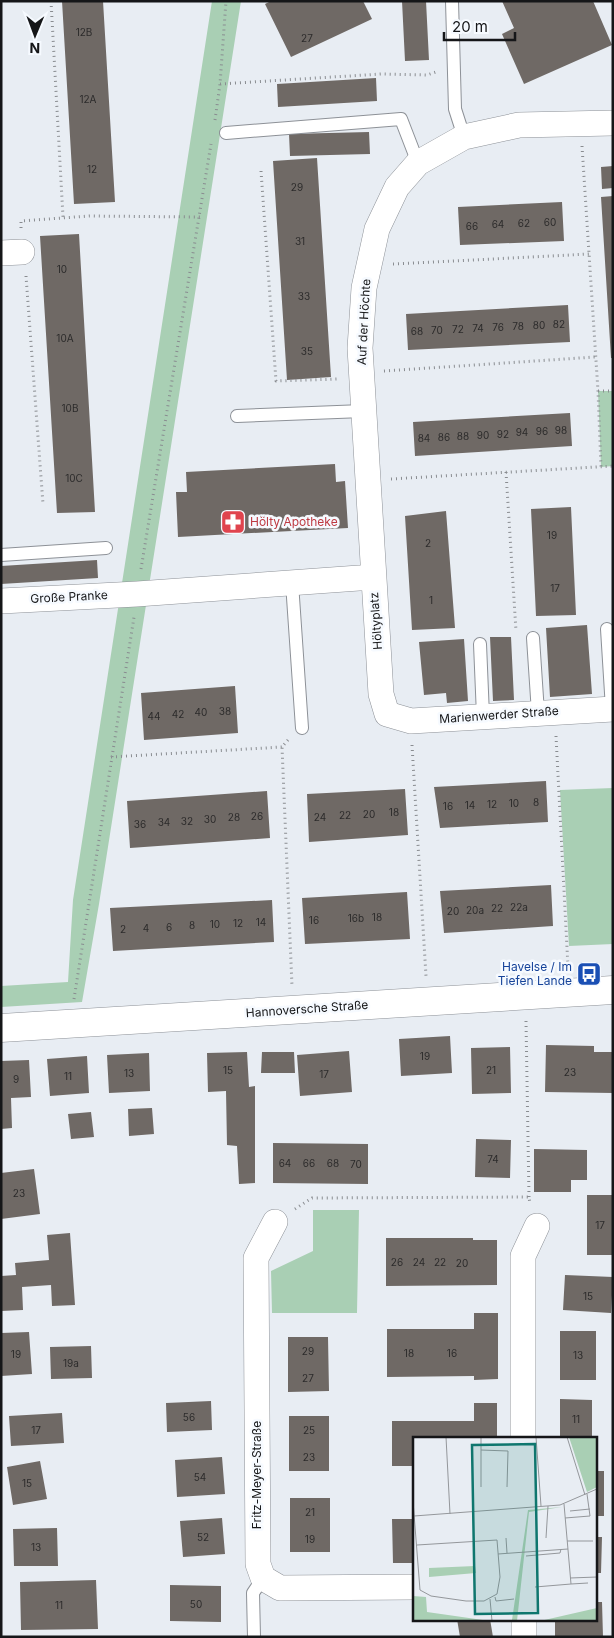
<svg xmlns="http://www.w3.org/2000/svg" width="614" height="1638" font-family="Inter,sans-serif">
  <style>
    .green { fill: #a9cfb4 }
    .building { fill: #6f6965 }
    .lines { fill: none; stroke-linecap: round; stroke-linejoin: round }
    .lane-casing { stroke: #8d9197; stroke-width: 14 }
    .street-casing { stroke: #8d9197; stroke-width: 26 }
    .secondary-casing { stroke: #8d9197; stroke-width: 29 }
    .path { stroke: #898c90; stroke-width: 3; stroke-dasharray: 1 4; stroke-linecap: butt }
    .lane { stroke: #fff; stroke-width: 12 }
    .street { stroke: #fff; stroke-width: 25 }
    .secondary { stroke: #fff; stroke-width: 28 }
    .labels { text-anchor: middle; stroke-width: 5; stroke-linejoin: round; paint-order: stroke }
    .number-label { font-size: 10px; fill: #2c2b2b }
    .street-label { font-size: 12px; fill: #151618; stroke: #f6faff }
    .health-label { font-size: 12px; fill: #be3a42; stroke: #f6faff; text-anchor: start }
    .transit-label { font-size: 12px; fill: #164399; stroke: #f6faff; text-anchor: end }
    .inset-road { fill: none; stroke: #94979b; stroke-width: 1 }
    .view { fill: #0f766e; fill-opacity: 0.15; stroke: #0f766e; stroke-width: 2.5 }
    .inset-edge { fill: none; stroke: #151618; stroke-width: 2.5 }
  </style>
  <rect width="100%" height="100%" fill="#e8edf3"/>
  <path class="green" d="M212 1H241L99 904 82 1002 1 1007V986L68 982 73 900Z
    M598 391H613V466L601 467Z
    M613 788V944L569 946 560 790Z
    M313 1210H359L357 1313H272L271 1271 313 1251Z"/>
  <path class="building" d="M62 1H103L115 202 74 204Z
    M271 1H363L372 19 291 57 265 4Z
    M402 1H426L429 60 405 61Z
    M502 1H593L612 45 524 84 502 34 514 28Z
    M376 78 377 101 278 107 277 84Z
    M369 132 370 154 290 156 289 134Z
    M317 158 331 377 287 380 273 161Z
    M613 166V188L602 189 601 167Z
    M613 196V358H611L601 197Z
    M562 202 564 241 460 245 458 207Z
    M79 234 95 512 57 513 40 236Z
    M568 305 570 342 408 350 406 314Z
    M570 413 572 446 415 456 413 422Z
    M335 464 336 482 345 481 348 528 178 537 176 492H187L186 472Z
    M571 507 576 615 536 616 531 509Z
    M446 511 455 628 412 630 405 516Z
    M97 560 98 578 1 584V566Z
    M587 625 592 694 550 697 546 628Z
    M490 637H511L514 700 493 701Z
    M464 639 468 701 447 703 446 693 424 695 419 642Z
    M235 686 238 733 144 740 141 693Z
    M546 781 548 822 440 828 434 787Z
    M405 789 408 835 309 842 307 794Z
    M267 791 270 838 130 848 127 801Z
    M551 885 553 926 444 933 440 891Z
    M407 892 410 939 305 944 302 898Z
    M272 900 274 942 113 951 110 908Z
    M450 1036 452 1073 401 1076 399 1039Z
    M546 1045 594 1046V1052H613V1093L545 1092Z
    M510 1047 511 1093 472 1094 471 1048Z
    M349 1051 352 1092 300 1096 297 1055Z
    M247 1052 249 1087 255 1086V1183L239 1184 237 1146 227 1145 226 1091 208 1092 207 1053Z
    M262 1052H294L295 1073H261Z
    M149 1053 150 1091 109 1093 107 1055Z
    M87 1056 89 1093 50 1096 47 1059Z
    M29 1060 31 1097 11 1098 12 1128 1 1129V1061Z
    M152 1108 154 1134 129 1136 128 1109Z
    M91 1112 94 1137 71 1139 68 1114Z
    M476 1139 511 1140 510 1178 475 1177Z
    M273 1143 368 1144V1184L273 1183Z
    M534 1149 587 1150V1180H571V1192H534Z
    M34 1169 40 1214 1 1219V1173Z
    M587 1195H613V1255H587Z
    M70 1233 75 1305 52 1306 51 1285 22 1287 23 1310 1 1311V1276L16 1275 15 1263 49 1260 47 1235Z
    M386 1238H473V1240H497V1285L386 1286Z
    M565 1275 613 1277 611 1313 563 1310Z
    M474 1313H498V1379L474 1380V1376L387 1377V1329H474Z
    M560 1331H596V1380H560Z
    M29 1332 32 1374 1 1376V1333Z
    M288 1337H328L329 1391 288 1392Z
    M91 1346 92 1378 51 1379 50 1347Z
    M560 1399 592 1400V1438H560Z
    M211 1401 212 1430 167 1432 166 1403Z
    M474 1403H497V1438H414V1466H392V1421H474Z
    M62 1413 64 1443 11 1446 9 1416Z
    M289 1416H329V1471H289Z
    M222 1457 225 1494 177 1497 175 1460Z
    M40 1461 47 1499 13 1505 7 1467Z
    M595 1471H604V1516H595Z
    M290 1498H330V1552H290Z
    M222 1518 225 1554 183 1557 180 1521Z
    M392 1519H414V1563H393Z
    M57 1528 58 1566H14L13 1529Z
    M595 1537H602L601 1573H595Z
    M96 1580 98 1629 21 1630 20 1582Z
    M170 1585 221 1586V1622L170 1621Z
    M595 1602H602L603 1637H555V1619H595Z
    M457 1619H490L493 1637H460Z"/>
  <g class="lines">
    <defs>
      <path id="lane" d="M452 1 455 109 464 137
        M226 133 401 119 418 163
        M237 416 363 411
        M1 555 106 548
        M292 583 302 728
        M607 629 612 709
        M533 638 538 713
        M480 644 483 716
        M254 1637 253 1593 263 1578"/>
      <path id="street" d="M613 123 519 125 464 137 418 163 397 187 377 229 364 288 360 348 381 694 387 714 411 721 613 709
        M1 253 22 252
        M1 601 137 594 373 577
        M275 1222 256 1258 258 1564 263 1578 280 1588 414 1587
        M523 1438V1256L537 1226
        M524 1619V1637"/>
      <path id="secondary" d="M1 1028 613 990"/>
    </defs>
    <use href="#lane" class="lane-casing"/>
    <use href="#street" class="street-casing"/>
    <use href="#secondary" class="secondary-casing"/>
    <path class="path" d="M51 1 63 217
      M220 84 381 74 427 75 436 72
      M215 120 220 84 226 1
      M582 146 598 391 601 467
      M261 171 276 381 339 379
      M21 228V221L89 216 200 217
      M393 264 590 254
      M26 276 43 504
      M384 371 595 357
      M598 391H613
      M506 472 516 631
      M391 479 613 466
      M141 569 211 144
      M556 736 568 967
      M288 740 282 747 292 986
      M412 745 426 976
      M111 757 282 747
      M74 999 134 617
      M526 1021 529 1197
      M295 1209 312 1198 529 1197 530 1204"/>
    <use href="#lane" class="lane"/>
    <use href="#street" class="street"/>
    <use href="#secondary" class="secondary"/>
  </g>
  <defs>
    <symbol id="pharmacy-square" viewBox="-11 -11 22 22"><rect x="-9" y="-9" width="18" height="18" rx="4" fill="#e0444e" stroke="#f6faff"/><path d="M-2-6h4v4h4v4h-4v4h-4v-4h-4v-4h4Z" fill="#fff"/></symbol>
    <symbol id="bus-square" viewBox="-11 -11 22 22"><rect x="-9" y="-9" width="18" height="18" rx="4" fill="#1a4fb4" stroke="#f6faff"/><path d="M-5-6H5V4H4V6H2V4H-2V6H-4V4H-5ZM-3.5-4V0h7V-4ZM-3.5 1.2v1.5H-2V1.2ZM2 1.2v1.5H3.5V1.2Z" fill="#fff"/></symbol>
  </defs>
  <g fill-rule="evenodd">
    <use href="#pharmacy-square" x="219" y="508" width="28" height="28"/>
    <use href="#bus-square" x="575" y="960" width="28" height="28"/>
  </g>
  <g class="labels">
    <g class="number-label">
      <text x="84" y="36">12B</text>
      <text x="307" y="42">27</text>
      <text x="88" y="103">12A</text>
      <text x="92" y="173">12</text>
      <text x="297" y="191">29</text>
      <text x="550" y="226">60</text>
      <text x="524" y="227">62</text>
      <text x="498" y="228">64</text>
      <text x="472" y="230">66</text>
      <text x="300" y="245">31</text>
      <text x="62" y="273">10</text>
      <text x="304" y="300">33</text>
      <text x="559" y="328">82</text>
      <text x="539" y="329">80</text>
      <text x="518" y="330">78</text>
      <text x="498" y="331">76</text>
      <text x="478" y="332">74</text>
      <text x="458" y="333">72</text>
      <text x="437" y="334">70</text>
      <text x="417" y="335">68</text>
      <text x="65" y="342">10A</text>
      <text x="307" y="355">35</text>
      <text x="70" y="412">10B</text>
      <text x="561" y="434">98</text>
      <text x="542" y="435">96</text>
      <text x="522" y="436">94</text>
      <text x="503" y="438">92</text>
      <text x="483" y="439">90</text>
      <text x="463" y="440">88</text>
      <text x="444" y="441">86</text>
      <text x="424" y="442">84</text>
      <text x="74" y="482">10C</text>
      <text x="552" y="539">19</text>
      <text x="428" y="547">2</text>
      <text x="555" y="592">17</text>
      <text x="431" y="604">1</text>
      <text x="225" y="715">38</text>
      <text x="201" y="716">40</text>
      <text x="178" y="718">42</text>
      <text x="154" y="720">44</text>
      <text x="536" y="806">8</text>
      <text x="514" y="807">10</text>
      <text x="492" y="808">12</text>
      <text x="470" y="809">14</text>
      <text x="448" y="810">16</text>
      <text x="394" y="816">18</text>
      <text x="369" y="818">20</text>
      <text x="345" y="819">22</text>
      <text x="257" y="820">26</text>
      <text x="234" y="821">28</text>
      <text x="320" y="821">24</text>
      <text x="210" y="823">30</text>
      <text x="187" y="825">32</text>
      <text x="164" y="826">34</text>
      <text x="140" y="828">36</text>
      <text x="519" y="911">22a</text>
      <text x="497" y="912">22</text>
      <text x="475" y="914">20a</text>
      <text x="453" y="915">20</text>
      <text x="377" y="921">18</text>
      <text x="356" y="922">16b</text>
      <text x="314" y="924">16</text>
      <text x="261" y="926">14</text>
      <text x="238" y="927">12</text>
      <text x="215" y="928">10</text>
      <text x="192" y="929">8</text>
      <text x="169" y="931">6</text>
      <text x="146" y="932">4</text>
      <text x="123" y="933">2</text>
      <text x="425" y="1060">19</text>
      <text x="228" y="1074">15</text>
      <text x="491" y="1074">21</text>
      <text x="570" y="1076">23</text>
      <text x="129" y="1077">13</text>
      <text x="324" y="1078">17</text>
      <text x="68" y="1080">11</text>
      <text x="16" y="1083">9</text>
      <text x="493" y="1163">74</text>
      <text x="285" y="1167">64</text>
      <text x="309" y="1167">66</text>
      <text x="333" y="1167">68</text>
      <text x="356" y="1168">70</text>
      <text x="19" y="1197">23</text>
      <text x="600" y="1229">17</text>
      <text x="397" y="1266">26</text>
      <text x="419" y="1266">24</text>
      <text x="440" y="1266">22</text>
      <text x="462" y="1267">20</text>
      <text x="588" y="1300">15</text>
      <text x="308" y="1355">29</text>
      <text x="409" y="1357">18</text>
      <text x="452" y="1357">16</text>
      <text x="16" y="1358">19</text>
      <text x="578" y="1359">13</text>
      <text x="71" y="1367">19a</text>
      <text x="308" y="1382">27</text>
      <text x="189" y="1421">56</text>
      <text x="576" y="1423">11</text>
      <text x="36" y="1434">17</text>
      <text x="309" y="1434">25</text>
      <text x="309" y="1461">23</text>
      <text x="200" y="1481">54</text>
      <text x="27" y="1487">15</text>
      <text x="310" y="1516">21</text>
      <text x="203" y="1541">52</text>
      <text x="310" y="1543">19</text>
      <text x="36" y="1551">13</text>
      <text x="196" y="1608">50</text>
      <text x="59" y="1609">11</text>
    </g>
    <g class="street-label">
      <text transform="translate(364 322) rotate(-87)" y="4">Auf der Höchte</text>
      <text transform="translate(69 597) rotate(-3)" y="4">Große Pranke</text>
      <text transform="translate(376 621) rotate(-94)" y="4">Höltyplatz</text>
      <text transform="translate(499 715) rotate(-4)" y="4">Marienwerder Straße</text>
      <text transform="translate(307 1009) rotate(-4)" y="4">Hannoversche Straße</text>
      <text transform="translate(257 1475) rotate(-90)" y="4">Fritz-Meyer-Straße</text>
    </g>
    <g class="health-label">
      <text x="250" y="526">Hölty Apotheke</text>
    </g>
    <g class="transit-label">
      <text x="572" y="971">Havelse / Im<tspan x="572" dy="14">Tiefen Lande</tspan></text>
    </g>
  </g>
  <g transform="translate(413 1437)">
    <rect width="184" height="184" fill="#e8edf3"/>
    <path d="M156 0H184V50L174 55ZM149 70 116 75 104 184H78L99 183 115 73ZM62 129 63 136 16 140V131ZM0 159 13 160 14 175 77 184H0ZM184 171V184H127Z" fill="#a9cfb4"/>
    <path class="inset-road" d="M33 0 37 77M123 0 128 69M154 0 172 58M68 13 95 14 94 50M68 50V0M0 64 7 153 18 159 53 164H71L84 157 87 140 84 103 4 108M157 74 177 72M1 79 147 68 184 52M152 81 177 79 174 57M93 101 94 116M133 101 135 69M154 104H180M85 117 155 112M113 119 147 116 148 112M157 141 184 140M158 147 175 146M122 150 158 147 151 67M82 160 83 164 101 162M77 162 79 184"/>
    <path class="view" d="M122 7 125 176 62 177 59 8Z"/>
    <rect width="184" height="184" class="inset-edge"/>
  </g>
  <rect width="614" height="1638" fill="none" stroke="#151618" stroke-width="5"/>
  <g transform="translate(35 35) rotate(181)" stroke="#f6faff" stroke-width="4" paint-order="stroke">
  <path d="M0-4L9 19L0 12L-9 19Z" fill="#151618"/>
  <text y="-8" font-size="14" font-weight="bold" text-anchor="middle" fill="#151618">N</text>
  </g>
  <path d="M444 32v8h71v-8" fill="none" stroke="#151618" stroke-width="2.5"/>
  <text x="452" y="32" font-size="15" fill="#151618" stroke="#f6faff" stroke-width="4" paint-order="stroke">20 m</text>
</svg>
